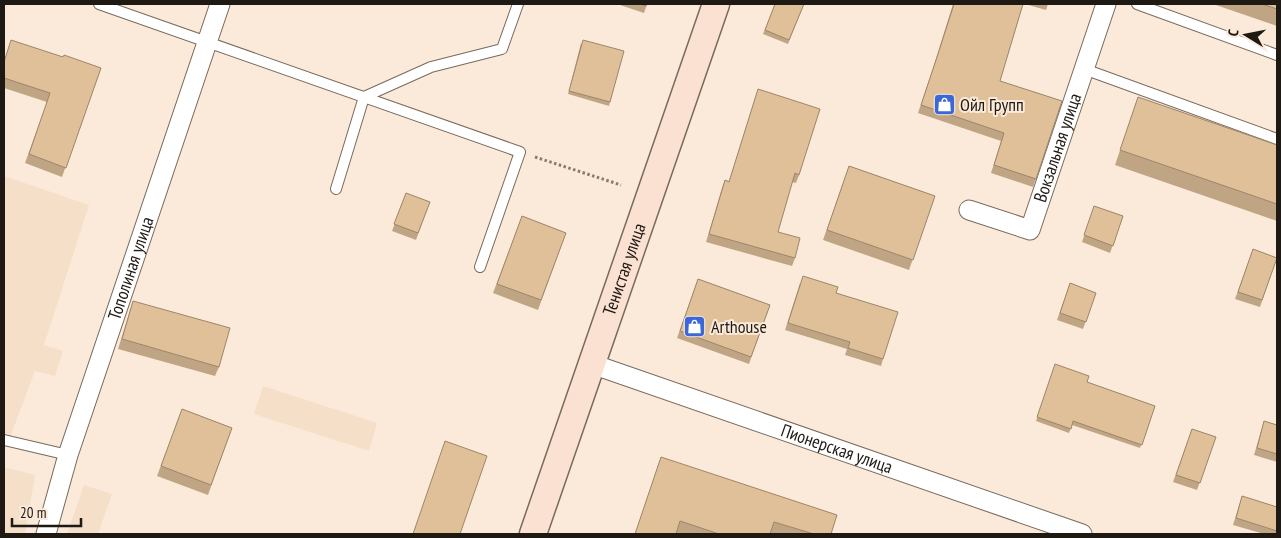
<svg xmlns="http://www.w3.org/2000/svg" width="1281" height="538" font-family="'PT Sans Narrow',sans-serif">
  <style>
    .built { fill: #f5dfc9 }
    .lines { fill: none; stroke-linecap: round; stroke-linejoin: round }
    .lane-casing { stroke: #786a5c; stroke-width: 12 }
    .street-casing { stroke: #786a5c; stroke-width: 21 }
    .secondary-casing { stroke: #786a5c; stroke-width: 29 }
    .path { stroke: #877b71; stroke-width: 3; stroke-dasharray: 2.5 2.5; stroke-linecap: butt }
    .lane { stroke: #fff; stroke-width: 10 }
    .street { stroke: #fff; stroke-width: 19 }
    .secondary { stroke: #fae1d1; stroke-width: 26 }
    .wall { fill: #c0a584 }
    .building { fill: #dfc099; stroke: #9c866b }
    .labels { text-anchor: middle; stroke-width: 4; stroke-linejoin: round; paint-order: stroke }
    .poi-label { font-size: 18px; fill: #1f1913; stroke: #fbeada; text-anchor: start }
    .street-label { font-size: 18px; fill: #1f1913; stroke: #fbeada }
  </style>
  <rect width="100%" height="100%" fill="#fbeada"/>
  <path class="built" d="M4 176 89 205 44 345 63 351 55 376 35 371 9 440 4 438Z
    M263 386 377 423 369 451 254 414Z
    M4 467 35 475 25 534H4Z
    M84 485 112 494 98 534H67Z"/>
  <g class="lines">
    <defs>
      <path id="lane" d="M99 4 520 152 480 267
        M1137 4 1277 55
        M1084 69 1277 139
        M336 189 364 97 431 67 502 49 518 4
        M4 440 68 455"/>
      <g id="street">
        <path id="s1" d="M969 210 1030 230 1106 4"/>
        <path id="s2" d="M592 364 1082 534"/>
        <path id="s3" d="M46 534 68 455 220 4"/>
      </g>
      <g id="secondary">
        <path id="s4" d="M533 534 716 4"/>
      </g>
    </defs>
    <use href="#lane" class="lane-casing"/>
    <use href="#street" class="street-casing"/>
    <use href="#secondary" class="secondary-casing"/>
    <path class="path" d="M535 157 621 185"/>
    <use href="#lane" class="lane"/>
    <use href="#street" class="street"/>
    <use href="#secondary" class="secondary"/>
  </g>
  <path class="wall" d="M617 4H647L644 13Z
    M775 4H804L788 44 763 34Z
    M953 4H1023L1000 81 1062 101 1033 187 991 173 1001 141 918 113 934 65Z
    M1025 4H1048L1046 10Z
    M1213 4H1277V26Z
    M581 43 610 102 609 106 568 94Z
    M63 57 101 68 62 177 25 163 47 102 4 88V61Z
    M758 89 799 175 796 183 792 182 778 232 795 258 792 266 706 242 722 188 725 180 729 181Z
    M1138 97 1277 145V221L1115 165Z
    M849 166 935 196 909 270 823 240Z
    M406 193 430 202 416 240 392 231Z
    M1094 206 1123 216 1110 253 1082 242Z
    M522 216 566 233 538 310 493 293Z
    M1253 249 1277 258 1260 307 1235 299Z
    M698 279 770 305 749 364 677 338Z
    M800 283 836 293 883 359 881 366 845 355 847 349 785 330Z
    M1070 283 1096 293 1083 329 1057 320Z
    M133 301 219 367 215 376 118 349Z
    M1055 364 1087 382 1155 406 1140 448 1072 425 1069 433 1036 421Z
    M182 409 232 428 208 495 157 476Z
    M1264 421 1277 425V462L1254 455Z
    M1192 429 1216 437 1197 490 1173 482Z
    M661 457 831 534H635Z
    M1242 496 1277 507V534H1264L1233 525Z"/>
  <path class="building" d="M640 4H647L646 6Z
    M775 4H804L789 40 765 30Z
    M954 4H1023L1000 81 1062 101 1036 179 994 165 1004 133 921 105 937 57Z
    M1262 4H1277V9Z
    M11 40 63 57 64 55 101 68 66 168 29 154 50 93 4 78V62Z
    M583 40 624 51 610 102 569 91Z
    M758 89 820 109 799 175 795 173 778 232 800 238 795 258 709 234 725 180 729 182Z
    M1138 97 1277 145V204L1120 150Z
    M849 166 935 196 913 260 827 230Z
    M406 193 430 202 418 233 394 224Z
    M1094 206 1123 216 1113 246 1084 235Z
    M522 216 566 233 541 300 497 284Z
    M1253 249 1277 258 1262 300 1238 292Z
    M803 276 838 287 836 293 898 312 883 359 848 348 850 342 788 323Z
    M698 279 770 305 751 357 680 331Z
    M1070 283 1096 293 1086 322 1060 313Z
    M133 301 230 328 219 367 122 339Z
    M1055 364 1089 376 1087 382 1155 406 1142 445 1073 421 1071 429 1037 417Z
    M182 409 232 428 211 485 161 466Z
    M1264 421 1277 425V454L1257 448Z
    M1192 429 1216 437 1200 483 1176 475Z
    M445 441 487 456 460 534H413Z
    M661 457 837 515 831 534H814L774 522 770 534H719L680 521 676 534H635Z
    M1242 496 1277 507V531L1236 518Z"/>
  <defs>
    <symbol id="shop-square" viewBox="-11 -11 22 22"><rect x="-9" y="-9" width="18" height="18" rx="4" fill="#3b67d7" stroke="#fbeada"/><path d="M-5-2.5h2.3a2.7 3.5 0 0 1 5.4 0H5L5.5 6h-11ZM-1.5-2.5h3a1.5 2.3 0 0 0-3 0Z" fill="#fff"/></symbol>
  </defs>
  <g fill-rule="evenodd">
    <use href="#shop-square" x="932" y="92" width="25" height="25"/>
    <use href="#shop-square" x="682" y="314" width="25" height="25"/>
  </g>
  <g class="labels">
    <g class="poi-label">
      <text x="960" y="111">Ойл Групп</text>
      <text x="711" y="333">Arthouse</text>
    </g>
    <g class="street-label">
      <text dy="6" stroke="none"><textPath href="#s1" startOffset="151">Вокзальная улица</textPath></text>
      <text dy="6" stroke="none"><textPath href="#s3" startOffset="279">Тополиная улица</textPath></text>
      <text dy="6" stroke="none"><textPath href="#s4" startOffset="280">Тенистая улица</textPath></text>
      <text dy="6" stroke="none"><textPath href="#s2" startOffset="259">Пионерская улица</textPath></text>
    </g>
  </g>
  <rect width="1281" height="538" fill="none" stroke="#1f1913" stroke-width="10"/>
  <g transform="translate(1246 35) rotate(280)" stroke="#fbeada" stroke-width="4" paint-order="stroke">
  <path d="M0-4L9 19L0 12L-9 19Z" fill="#1f1913"/>
  <text y="-8" font-size="14" font-weight="bold" text-anchor="middle" fill="#1f1913">С</text>
  </g>
  <path d="M12 518v8h69v-8" fill="none" stroke="#1f1913" stroke-width="2.5"/>
  <text x="20" y="518" font-size="15" fill="#1f1913" stroke="#fbeada" stroke-width="4" paint-order="stroke">20 m</text>
</svg>
